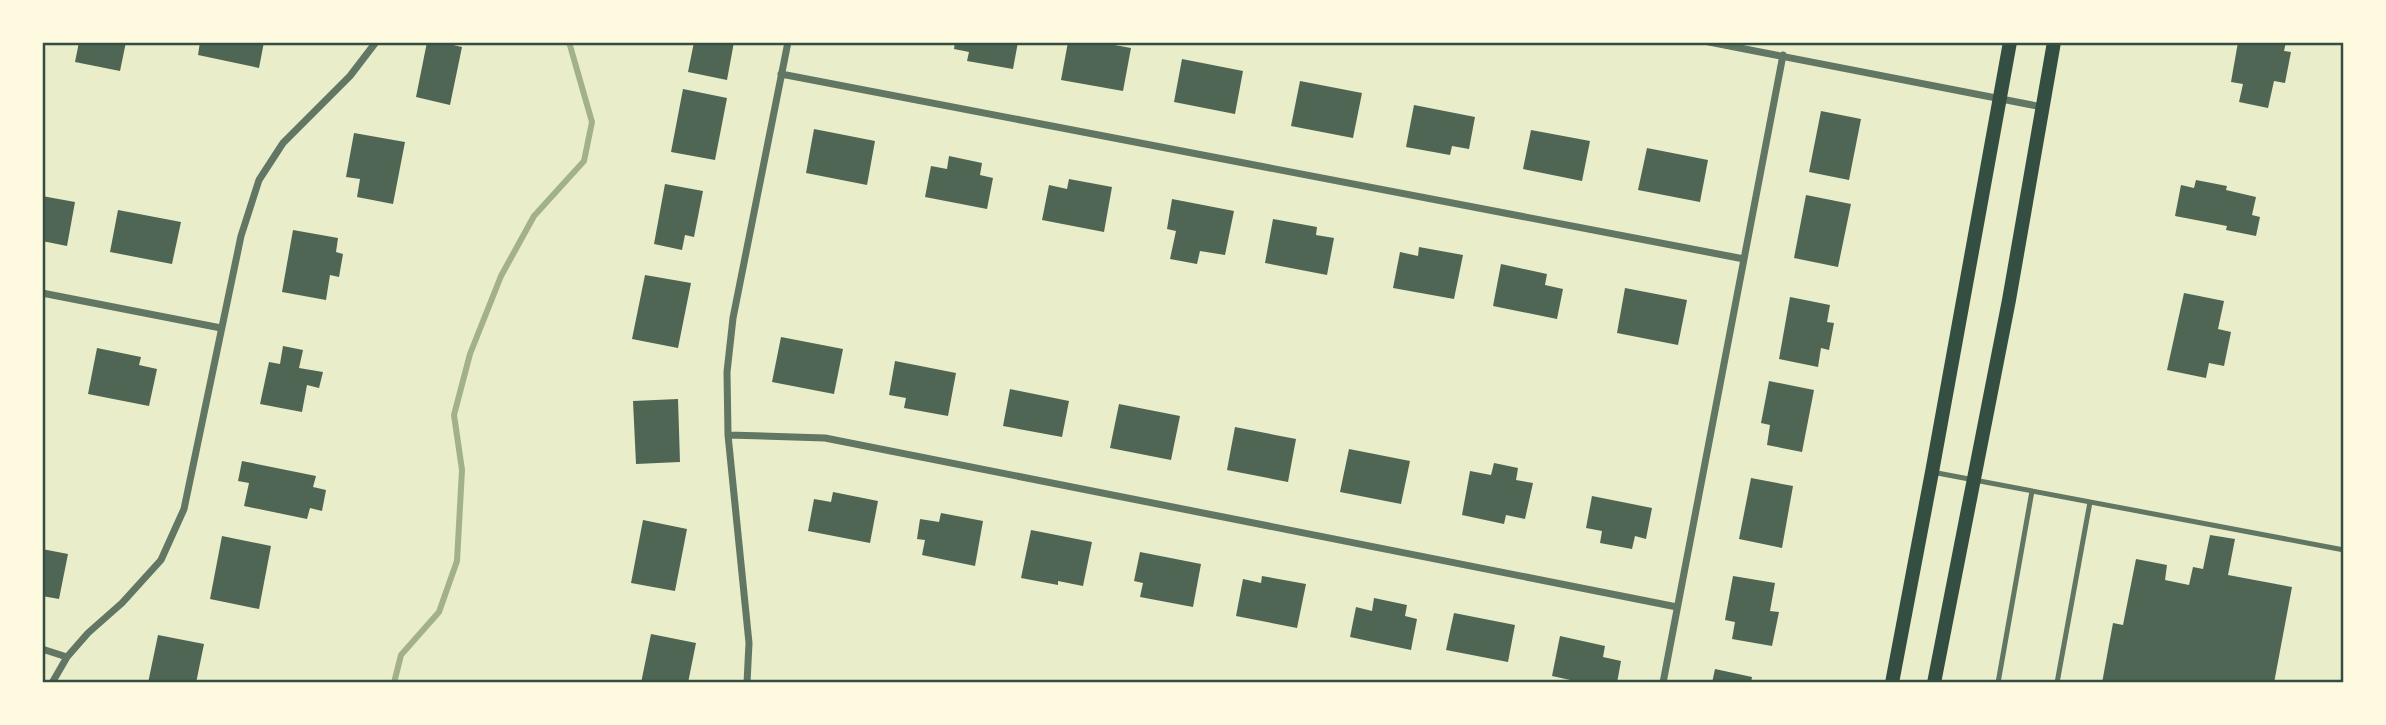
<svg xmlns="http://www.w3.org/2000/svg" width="2386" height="725" font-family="'Fira Sans',sans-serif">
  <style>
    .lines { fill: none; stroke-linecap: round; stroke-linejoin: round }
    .stream { stroke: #a3b18a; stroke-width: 6 }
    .building { fill: #4f6655 }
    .service { stroke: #617663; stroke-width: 5 }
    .minor { stroke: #617663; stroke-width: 7 }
    .secondary { stroke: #344e41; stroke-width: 14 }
    .neatline { fill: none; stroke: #344e41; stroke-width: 2.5 }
  </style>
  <rect width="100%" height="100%" fill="#e9edc9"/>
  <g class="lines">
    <path class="stream" d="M394 683 401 655 439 612 457 561 462 470 454 415 470 354 501 276 534 216 584 161 592 122 569 42"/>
  </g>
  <path class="building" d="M79 42H126L120 71 75 62Z
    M200 42H264L259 68 198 55Z
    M427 42H440L462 47 450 105 416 97Z
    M694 42H734L727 80 688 72Z
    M955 42H1018L1013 69 967 61 969 52 954 49Z
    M1068 42H1098L1131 48 1123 91 1061 80Z
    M2238 42H2286L2284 51 2291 52 2285 83 2274 81 2268 108 2239 102 2243 84 2231 82Z
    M1182 59 1243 71 1235 114 1174 102Z
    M1300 81 1362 93 1353 138 1291 126Z
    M683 89 727 98 715 160 671 152Z
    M1414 105 1475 117 1469 149 1452 146 1450 155 1406 147Z
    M1821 111 1861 119 1849 180 1809 172Z
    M814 129 875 141 867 185 806 173Z
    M1531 130 1590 141 1582 181 1523 169Z
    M354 133 405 142 393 204 357 197 360 179 346 177Z
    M1647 148 1708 160 1700 202 1638 190Z
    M949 156 982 163 980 175 993 178 987 209 925 197 931 166 947 169Z
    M1069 179 1112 187 1104 232 1042 220 1049 185 1067 189Z
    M2196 180 2227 186 2226 190 2256 197 2252 215 2260 217 2256 236 2226 230 2227 226 2175 216 2181 185 2194 188Z
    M665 184 703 191 694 237 685 235 682 250 654 244Z
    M1806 195 1851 204 1838 267 1794 258Z
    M42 196 75 202 67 246 42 241Z
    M1172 199 1234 211 1225 255 1200 251 1197 264 1170 259 1176 231 1167 229Z
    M118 210 181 222 172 264 110 252Z
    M1273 219 1317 227 1316 235 1334 238 1327 275 1265 263Z
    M293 230 338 238 336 252 343 254 339 277 330 275 326 300 282 292Z
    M1419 247 1463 255 1454 299 1393 288 1400 252 1418 256Z
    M1501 264 1547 274 1545 285 1563 289 1557 319 1493 306Z
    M645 275 691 283 678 348 632 339Z
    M1625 288 1687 300 1678 345 1617 333Z
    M2184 293 2224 301 2218 329 2231 332 2224 366 2209 363 2206 378 2167 370Z
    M1790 297 1830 305 1827 322 1834 323 1829 350 1821 348 1818 367 1779 359Z
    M781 337 843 349 834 394 772 382Z
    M283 346 303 350 299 368 323 372 319 388 307 385 302 412 260 404 269 362 280 364Z
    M97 348 141 357 139 365 157 369 149 406 88 394Z
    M895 361 956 373 948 416 904 408 906 398 889 395Z
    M1769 381 1814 390 1802 452 1767 445 1770 425 1761 423Z
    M1010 389 1069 401 1062 437 1003 426Z
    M678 399 680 462 636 464 633 401Z
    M1119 404 1180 416 1171 460 1110 448Z
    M1235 427 1296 439 1288 482 1227 470Z
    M1349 449 1410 461 1401 504 1340 492Z
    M242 461 316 476 313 487 326 490 322 511 310 508 307 519 244 506 249 483 238 481Z
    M1494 463 1518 468 1516 480 1533 483 1525 519 1506 515 1504 524 1462 515 1470 471 1491 475Z
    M1751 478 1793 486 1782 548 1739 539Z
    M833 492 878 501 870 543 808 531 814 499 831 502Z
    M1592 496 1652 508 1646 539 1635 536 1632 549 1600 543 1602 531 1586 528Z
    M941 513 983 521 975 566 922 555 925 540 917 539 920 519 939 522Z
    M643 520 687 529 675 591 631 583Z
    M1031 530 1092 542 1083 586 1058 581V585L1021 578Z
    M2210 535 2235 539 2228 575 2292 587 2274 683H2102L2113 623 2123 625 2136 559 2167 565 2165 580 2189 585 2193 567 2203 569Z
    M222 536 271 546 259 609 210 599Z
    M42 549 68 554 59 599 42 596Z
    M1140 552 1201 564 1193 607 1140 597 1143 583 1134 581Z
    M1262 576 1306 584 1297 628 1236 616 1243 579 1261 583Z
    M1733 576 1775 583 1770 611 1779 612 1772 646 1732 639 1735 622 1725 620Z
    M1374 598 1407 605 1405 616 1417 619 1411 650 1350 637 1356 607 1372 611Z
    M1454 613 1515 625 1508 662 1446 650Z
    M651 634 696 643 688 683H641Z
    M158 635 204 644 196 683H148Z
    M1560 636 1605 646 1603 657 1621 661 1617 683H1584L1552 676Z
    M1715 669 1752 677 1751 683H1712Z"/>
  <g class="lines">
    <path class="service" d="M1932 472 2344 550
      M1998 683 2032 491
      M2057 683 2090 502"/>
    <path class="minor" d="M1709 42 2042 107
      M781 74 1744 259
      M42 293 221 328
      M728 435 825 438 1677 607
      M42 649 67 657
      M52 683 67 657 88 633 122 603 161 560 184 509 241 236 259 180 283 143 350 76 376 42
      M747 683 749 643 728 435 727 372 733 318 788 42
      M1663 683 1783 55"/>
    <path class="secondary" d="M1892 683 1932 472 2010 42
      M1934 683 2009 300 2054 42"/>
  </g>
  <rect width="2386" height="725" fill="none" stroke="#fefae0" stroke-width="88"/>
  <rect x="44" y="44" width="2298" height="637" class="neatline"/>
</svg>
